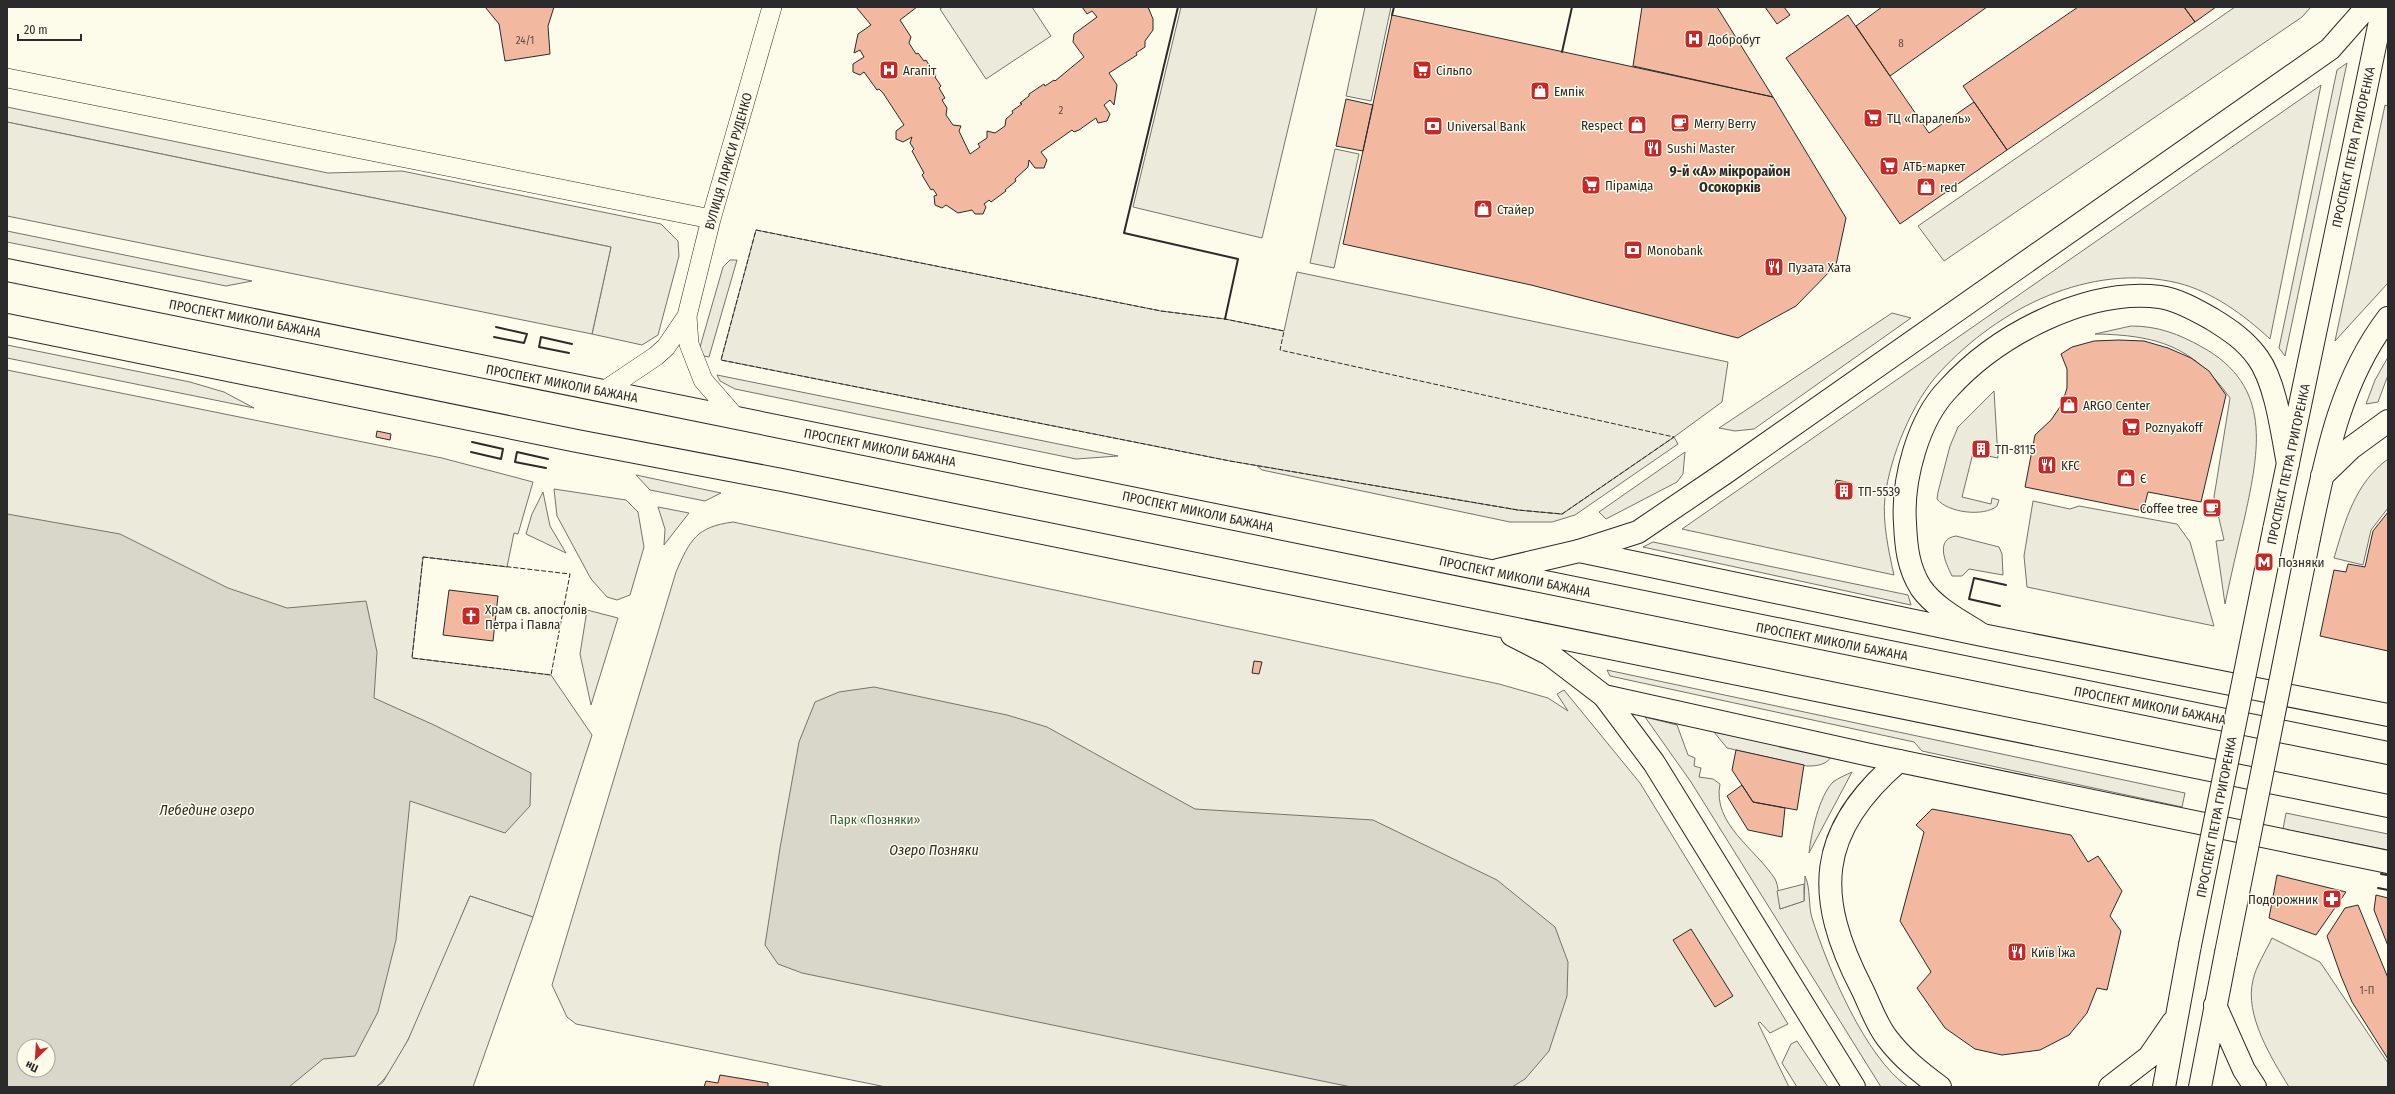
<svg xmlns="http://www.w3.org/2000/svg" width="2395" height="1094" font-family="'Fira Sans Condensed',sans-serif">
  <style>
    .green { fill: #ecebdb; stroke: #74746e; fill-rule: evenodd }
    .parking { fill: #eceadb; stroke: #74746e }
    .water { fill: #d8d7c9; stroke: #74746e; fill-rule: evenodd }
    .building { fill: #f2b8a0; stroke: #2b2b2b }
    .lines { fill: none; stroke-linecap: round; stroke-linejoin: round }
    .street-casing { stroke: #2b2b2b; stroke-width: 20 }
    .secondary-casing { stroke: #2b2b2b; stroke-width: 24 }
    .highway-casing { stroke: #2b2b2b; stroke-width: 24 }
    .street { stroke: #fdfbea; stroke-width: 19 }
    .secondary { stroke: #fdfbea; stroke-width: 22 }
    .highway { stroke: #fdfbea; stroke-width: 22 }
    .secondary-bridge-casing { stroke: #2b2b2b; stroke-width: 24; stroke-linecap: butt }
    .secondary-bridge { stroke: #fdfbea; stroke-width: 22 }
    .fence { stroke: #2b2b2b; stroke-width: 1; stroke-dasharray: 5 2; stroke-linecap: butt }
    .wall { stroke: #2b2b2b; stroke-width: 2 }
    .labels { text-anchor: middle; stroke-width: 3; stroke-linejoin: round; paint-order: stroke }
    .number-label { font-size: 11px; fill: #5d4e48 }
    .poi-label { font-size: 13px; fill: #2b2b2b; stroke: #fdfbea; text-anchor: start }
    .street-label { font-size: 13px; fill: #2b2b2b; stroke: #fdfbea }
    .park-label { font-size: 13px; fill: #34623c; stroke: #fdfbea }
    .neighbourhood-label { font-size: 14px; font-weight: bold; fill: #2b2b2b; stroke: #fdfbea }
    .water-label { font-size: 14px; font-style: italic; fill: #2b2b2b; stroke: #fdfbea }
  </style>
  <rect width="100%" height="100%" fill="#fdfbea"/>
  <path class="green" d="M943 7H1032L1051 36 986 79 940 9Z
    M1365 7H1391L1371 101 1346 96Z
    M2347 63 2285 356 2279 348 2337 70Z
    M2321 85 2270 339C2244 315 2213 292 2178 283 2090 262 1999 308 1940 372 1912 402 1890 457 1885 497 1882 521 1889 553 1894 575L1682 529Z
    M2385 105 2388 106V283L2335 341Z
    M7 107 328 173 402 171 661 224 678 241 679 256 658 335 642 345 592 334 611 247 7 122Z
    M1335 149 1359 154 1334 268 1310 263Z
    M7 231 252 281 226 286 7 242Z
    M730 260H737L709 357 700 355V347L723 267Z
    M1892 313 1911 318 1754 429 1735 431 1719 428Z
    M2131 326C2158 326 2179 334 2202 347 2273 386 2259 450 2245 516 2238 545 2231 575 2225 604L2216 541 2224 540 2214 497 2230 398C2193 346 2157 335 2095 334Z
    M7 345 190 382 224 392 254 408 7 358Z
    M2388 357V375L2378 402 2366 404 2375 380Z
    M7 370 442 458 533 482 518 534 514 533 507 567 423 557 412 658 551 675 592 735 533 917 470 896C453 935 405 1066 376 1087H7ZM24 1046H48V1070H24Z
    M717 375 1118 456 1076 459 735 389 720 381Z
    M1994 391 1998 458 1973 453 1962 497 1991 504 1992 498 1999 500 1997 506C1984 517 1948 513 1937 499L1938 492 1950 446 1958 427Z
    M1674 437 1678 444 1575 515 1552 522H1510L1262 470 1256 465 1518 510 1562 514Z
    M1685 452 1683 474 1677 482 1606 519 1599 512Z
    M2388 459V508L2371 530 2363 565 2334 558C2345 521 2355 483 2388 459Z
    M636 475 721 493 705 501 650 490Z
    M554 489 626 500 638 512 644 547 630 595 617 600 607 597 591 579 557 516Z
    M543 492 550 526 566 553 526 534 532 514Z
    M658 507 689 513 664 545 665 529Z
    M733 522 1499 684 1548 698 1568 711 1557 694 1564 690 1640 783 1788 1024 1770 1033 1760 1022 1758 1023 1789 1087H886L576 1024 567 1017 552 985 676 572C690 540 696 527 733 522Z
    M1956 536 1999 547 2002 554 2003 575 1969 569 1962 576H1952C1945 562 1935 539 1956 536Z
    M1653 542 1908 595 1911 605 1643 547Z
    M587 610 618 618 591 705 580 654Z
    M1607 670 2185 793 2182 807 1922 751 1914 742 1610 676Z
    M1645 717 1677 725 1688 755 1695 758 1694 766 1701 768 1699 777 1713 779 1720 784C1712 824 1756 849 1775 879 1779 886 1779 901 1780 909L1804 901 1805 876C1811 889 1808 905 1812 918 1828 968 1865 1057 1908 1087H1881L1691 782Z
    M1714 732 1832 756C1826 765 1818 766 1807 766L1727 748Z
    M1852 772 1809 853C1811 834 1819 796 1833 782 1838 778 1846 775 1852 772Z
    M2286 813 2388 834V850L2283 829Z
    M2272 938 2320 962 2388 1063V1087H2289C2272 1059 2244 1015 2253 980 2256 966 2266 951 2272 938Z
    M1797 1041 1828 1087H1797L1782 1063 1791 1044Z"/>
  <path class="parking" d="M1181 7H1317L1262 238 1133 207Z
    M2235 7H2311L2302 17 1944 261 1918 226Z
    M7 122 611 247 592 334 7 216Z
    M756 230 1161 311 1225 319 1284 331 1297 272 1728 362 1722 402 1674 437 1562 514 1518 510 1230 461 721 360Z
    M2033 501 2070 509 2079 506 2177 524 2190 542 2214 626 2027 587 2024 556Z
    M1804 884V901L1780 909 1777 891Z
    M470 896 533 917 473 1087H376L383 1082 408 1040Z"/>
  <path class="water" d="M7 514 120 534 228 588 287 608 366 601 377 652 374 698 434 725 531 773 530 806 505 833 410 801 396 940 378 1012 355 1056 323 1059 289 1087H7ZM24 1046H48V1070H24Z
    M874 687 1007 715 1047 727 1195 809 1373 820 1497 880 1555 927 1568 962 1567 996 1549 1051 1525 1079 1512 1087H1351L802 973 778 964 765 945 780 848 799 742 815 702 839 692Z"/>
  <path class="building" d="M485 7H554L548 26 550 54 505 61 499 24Z
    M856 7H917L900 20 911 37 909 43 916 54 918 53 924 61 926 60 936 76 935 77 941 86 939 88 945 98 942 100 947 108 946 115 953 125 961 126 959 131 970 154 980 147 978 144 987 138V131L995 133 1005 126 1006 119 1013 113 1012 111 1022 104 1020 103 1029 96V94L1044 84 1045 86 1054 80 1055 81 1084 57 1073 42 1074 34 1097 17 1092 11 1087 14 1082 7H1148L1153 19V30L1145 41V47L1136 53 1137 55 1109 73 1117 85 1114 105 1110 100 1104 105 1110 114 1107 121 1098 123 1096 118 1079 130 1074 132 1072 130 1041 152 1047 160 1044 168H1035L1029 160 1028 167 1015 179 1016 181 1005 190 1006 191 991 202 989 200 984 204 986 207 983 214H975L972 210 958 213 946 205 942 208 935 205 934 196 937 195 933 189 931 190 922 175 924 173 912 151 914 149 910 143 912 137 903 142 896 139V131L904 125 883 93 879 89 877 90 864 72 860 75 853 72V64L864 57 860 50 854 53 858 34 871 25Z
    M1642 7H1717L1773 97 1633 66Z
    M1765 7H1784L1790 15 1777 24Z
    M1882 7H1987L1890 76 1856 26Z
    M2078 7H2184L2195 22 2007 150 1963 86Z
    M2184 7H2216L2195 22Z
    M1392 15 1773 97 1846 218 1836 265 1796 306 1738 338 1531 285 1343 244Z
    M1848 15 1929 133 1974 102 2007 150 1900 224 1786 58Z
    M1346 99 1373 105 1363 151 1336 146Z
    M2119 340 2144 341 2168 348 2191 358 2209 371 2226 395 2201 502 2148 492 2143 511 2025 487 2035 435 2051 420 2062 404 2067 388V369L2061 354 2072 347 2094 341Z
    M377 431 391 434 390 440 376 437Z
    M1975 441 1990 444 1987 456 1973 453Z
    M1836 480 1852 483 1849 499 1835 496 1838 485H1835Z
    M2388 512V651L2320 636 2334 570 2346 572 2348 564 2365 567 2373 531Z
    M449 590 498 596 493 641 443 635Z
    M1254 661 1262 662 1259 674 1252 673Z
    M1736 750 1804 765 1797 810 1753 802 1732 770Z
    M1742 785 1753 802 1785 808 1782 837 1748 830 1727 796Z
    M1932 809 2071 835 2088 862 2098 856 2122 891 2110 916 2121 931 2107 990 2097 988 2087 1013 2069 1035 2040 1050 2002 1055 1975 1049 1945 1028 1917 988 1931 972 1900 921 1924 832 1916 825Z
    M2277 875 2346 892 2316 935 2269 918Z
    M2376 895 2388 898V946L2374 910Z
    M2358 905 2388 978V1059L2352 1002 2341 976 2327 936 2345 908Z
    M1691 929 1733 996 1715 1007 1673 940Z
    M720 1075 768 1083V1087H704L706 1081 718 1083Z"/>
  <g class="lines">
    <defs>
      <path id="street" d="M7 78 711 219
        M604 391 656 356 666 347 687 316
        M736 418 703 380 689 344 687 316 711 219 772 7"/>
      <path id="secondary" d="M2322 476 2351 448 2388 421
        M2274 530 2383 7
        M2309 538C2325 462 2339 382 2388 318
        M1579 551 1638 532 1725 473 2330 49 2367 7
        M1981 634C1961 621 1935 608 1921 588 1908 568 1906 546 1905 523 1902 480 1918 420 1948 389 1997 335 2086 288 2160 297 2177 299 2198 311 2212 319 2230 330 2246 341 2258 358 2276 383 2282 433 2288 464
        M1604 696 1654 763 1854 1087
        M1899 761C1816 832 1814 896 1862 989 1870 1005 1876 1024 1887 1038 1902 1058 1920 1072 1940 1087
        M2215 1005 2244 1070 2255 1087
        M2110 1087 2149 1057 2173 1022
        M2164 1087 2190 945
        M2200 1087 2226 953"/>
      <path id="highway" d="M7 270 2388 753
        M7 325 577 441 782 480 2388 806
        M1498 570 1579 551 1982 635 2388 715
        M1512 635 1549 654 1604 696 1870 755 2388 862"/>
    </defs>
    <use href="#street" class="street-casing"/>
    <use href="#secondary" class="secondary-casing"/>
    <use href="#highway" class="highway-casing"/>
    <use href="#street" class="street"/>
    <use href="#secondary" class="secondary"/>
    <use href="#highway" class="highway"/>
    <defs>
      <path id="secondary-bridge" d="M2190 945 2274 530
        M2226 953 2309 538"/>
    </defs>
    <use href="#secondary-bridge" class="secondary-bridge-casing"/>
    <use href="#secondary-bridge" class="secondary-bridge"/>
    <path class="fence" d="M756 230 1161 311 1225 319 1284 331 1280 350 1674 437 1562 514 1518 510 1230 461 721 360Z
      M423 557 570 574 551 675 412 658Z"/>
    <path class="wall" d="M1178 7 1124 233 1238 259 1225 319
      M1392 15 1394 7
      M1562 52 1572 7
      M494 337 524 343 527 334 496 327
      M569 353 539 347 541 337 572 344
      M471 452 501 459 503 449 472 442
      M546 468 515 462 517 452 548 459
      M2000 606 1969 599 1974 578 2006 585
      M2381 874 2388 875
      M2378 888 2388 890"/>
  </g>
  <defs>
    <symbol id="hospital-square" viewBox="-11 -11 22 22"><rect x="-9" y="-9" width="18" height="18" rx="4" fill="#c62828" stroke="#fdfbea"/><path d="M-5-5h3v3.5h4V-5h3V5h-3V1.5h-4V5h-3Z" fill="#fff"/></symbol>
    <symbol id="supermarket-square" viewBox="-11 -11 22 22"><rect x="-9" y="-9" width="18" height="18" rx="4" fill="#c62828" stroke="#fdfbea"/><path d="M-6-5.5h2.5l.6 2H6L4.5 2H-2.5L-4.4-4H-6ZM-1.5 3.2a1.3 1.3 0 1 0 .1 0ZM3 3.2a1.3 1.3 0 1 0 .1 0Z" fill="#fff"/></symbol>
    <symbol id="shop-square" viewBox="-11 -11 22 22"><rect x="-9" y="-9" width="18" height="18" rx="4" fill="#c62828" stroke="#fdfbea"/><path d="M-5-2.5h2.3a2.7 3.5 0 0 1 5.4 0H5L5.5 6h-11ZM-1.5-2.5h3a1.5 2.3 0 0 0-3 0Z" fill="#fff"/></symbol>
    <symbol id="cafe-square" viewBox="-11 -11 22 22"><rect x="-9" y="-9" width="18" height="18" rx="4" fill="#c62828" stroke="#fdfbea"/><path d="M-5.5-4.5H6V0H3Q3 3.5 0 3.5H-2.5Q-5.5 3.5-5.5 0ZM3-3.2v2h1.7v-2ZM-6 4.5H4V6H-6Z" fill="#fff"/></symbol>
    <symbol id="bank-square" viewBox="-11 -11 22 22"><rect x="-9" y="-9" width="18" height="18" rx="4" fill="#c62828" stroke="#fdfbea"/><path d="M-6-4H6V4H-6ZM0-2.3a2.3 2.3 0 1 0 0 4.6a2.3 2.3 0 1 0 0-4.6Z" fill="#fff"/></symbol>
    <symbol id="restaurant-square" viewBox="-11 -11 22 22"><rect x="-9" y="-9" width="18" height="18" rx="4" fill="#c62828" stroke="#fdfbea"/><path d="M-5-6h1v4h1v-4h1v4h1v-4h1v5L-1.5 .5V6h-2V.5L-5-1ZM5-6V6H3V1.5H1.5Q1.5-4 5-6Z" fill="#fff"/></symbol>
    <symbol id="building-square" viewBox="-11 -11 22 22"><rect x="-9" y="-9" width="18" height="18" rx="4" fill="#c62828" stroke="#fdfbea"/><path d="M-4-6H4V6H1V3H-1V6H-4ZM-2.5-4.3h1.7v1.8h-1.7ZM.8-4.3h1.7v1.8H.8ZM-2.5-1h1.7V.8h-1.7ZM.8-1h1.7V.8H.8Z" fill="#fff"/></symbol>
    <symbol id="metro-square" viewBox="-11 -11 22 22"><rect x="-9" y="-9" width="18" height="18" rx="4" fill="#c62828" stroke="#fdfbea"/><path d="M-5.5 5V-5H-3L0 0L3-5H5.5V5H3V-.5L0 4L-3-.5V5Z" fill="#fff"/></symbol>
    <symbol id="church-square" viewBox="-11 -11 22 22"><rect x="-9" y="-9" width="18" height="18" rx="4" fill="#c62828" stroke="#fdfbea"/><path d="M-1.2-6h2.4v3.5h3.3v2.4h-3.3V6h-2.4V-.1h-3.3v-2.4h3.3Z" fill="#fff"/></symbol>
    <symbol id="pharmacy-square" viewBox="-11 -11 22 22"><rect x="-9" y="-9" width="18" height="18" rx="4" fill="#c62828" stroke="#fdfbea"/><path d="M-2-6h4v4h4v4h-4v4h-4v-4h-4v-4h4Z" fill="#fff"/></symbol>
  </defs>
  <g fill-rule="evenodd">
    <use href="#hospital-square" x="1683" y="28" width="22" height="22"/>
    <use href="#hospital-square" x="878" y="59" width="22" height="22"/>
    <use href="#supermarket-square" x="1411" y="59" width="22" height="22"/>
    <use href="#shop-square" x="1529" y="80" width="22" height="22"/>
    <use href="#supermarket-square" x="1862" y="107" width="22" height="22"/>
    <use href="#cafe-square" x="1669" y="112" width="22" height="22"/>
    <use href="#shop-square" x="1626" y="114" width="22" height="22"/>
    <use href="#bank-square" x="1422" y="115" width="22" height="22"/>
    <use href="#restaurant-square" x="1642" y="137" width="22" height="22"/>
    <use href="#supermarket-square" x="1878" y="155" width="22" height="22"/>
    <use href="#supermarket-square" x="1580" y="174" width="22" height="22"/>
    <use href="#shop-square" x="1915" y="176" width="22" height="22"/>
    <use href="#shop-square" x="1472" y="198" width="22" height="22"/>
    <use href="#bank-square" x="1622" y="239" width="22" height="22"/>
    <use href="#restaurant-square" x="1763" y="256" width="22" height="22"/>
    <use href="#shop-square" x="2058" y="394" width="22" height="22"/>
    <use href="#supermarket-square" x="2120" y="416" width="22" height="22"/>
    <use href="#building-square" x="1970" y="438" width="22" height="22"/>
    <use href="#restaurant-square" x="2036" y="454" width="22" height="22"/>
    <use href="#shop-square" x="2115" y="467" width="22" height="22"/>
    <use href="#building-square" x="1833" y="480" width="22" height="22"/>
    <use href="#cafe-square" x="2201" y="497" width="22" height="22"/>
    <use href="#metro-square" x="2253" y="551" width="22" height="22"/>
    <use href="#church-square" x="460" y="605" width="22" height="22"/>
    <use href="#pharmacy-square" x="2321" y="888" width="22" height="22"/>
    <use href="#restaurant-square" x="2006" y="941" width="22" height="22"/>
  </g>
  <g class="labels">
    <g class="number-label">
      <text x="525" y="44">24/1</text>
      <text x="1901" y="47">8</text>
      <text x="1061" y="114">2</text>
      <text x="2367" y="994">1-П</text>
    </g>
    <g class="poi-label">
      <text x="1708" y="44">Добробут</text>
      <text x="903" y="75">Агапіт</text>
      <text x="1436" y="75">Сільпо</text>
      <text x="1554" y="96">Емпік</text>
      <text x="1887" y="123">ТЦ «Паралель»</text>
      <text x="1694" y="128">Merry Berry</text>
      <text x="1623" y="130" text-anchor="end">Respect</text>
      <text x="1447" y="131">Universal Bank</text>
      <text x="1667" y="153">Sushi Master</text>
      <text x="1903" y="171">АТБ-маркет</text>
      <text x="1605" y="190">Піраміда</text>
      <text x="1940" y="192">red</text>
      <text x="1497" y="214">Стайер</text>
      <text x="1647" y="255">Monobank</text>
      <text x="1788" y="272">Пузата Хата</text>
      <text x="2083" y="410">ARGO Center</text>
      <text x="2145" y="432">Poznyakoff</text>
      <text x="1995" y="454">ТП-8115</text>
      <text x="2061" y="470">KFC</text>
      <text x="2140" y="483">Є</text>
      <text x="1858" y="496">ТП-5539</text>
      <text x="2198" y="513" text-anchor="end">Coffee tree</text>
      <text x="2278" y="567">Позняки</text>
      <text x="485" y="614">Храм св. апостолів<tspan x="485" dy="15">Петра і Павла</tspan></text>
      <text x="2318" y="904" text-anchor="end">Подорожник</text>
      <text x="2031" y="957">Київ Їжа</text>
    </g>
    <g class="street-label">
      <text transform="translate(2353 147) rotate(-78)" y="5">ПРОСПЕКТ ПЕТРА ГРИГОРЕНКА</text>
      <text transform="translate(728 161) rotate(-74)" y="5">ВУЛИЦЯ ЛАРИСИ РУДЕНКО</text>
      <text transform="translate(245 318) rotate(11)" y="5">ПРОСПЕКТ МИКОЛИ БАЖАНА</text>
      <text transform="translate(562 383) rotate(11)" y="5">ПРОСПЕКТ МИКОЛИ БАЖАНА</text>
      <text transform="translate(880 447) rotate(11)" y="5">ПРОСПЕКТ МИКОЛИ БАЖАНА</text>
      <text transform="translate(2288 464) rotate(-78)" y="5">ПРОСПЕКТ ПЕТРА ГРИГОРЕНКА</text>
      <text transform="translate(1198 511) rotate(12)" y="5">ПРОСПЕКТ МИКОЛИ БАЖАНА</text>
      <text transform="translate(1515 576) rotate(12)" y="5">ПРОСПЕКТ МИКОЛИ БАЖАНА</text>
      <text transform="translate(1832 641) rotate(11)" y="5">ПРОСПЕКТ МИКОЛИ БАЖАНА</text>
      <text transform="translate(2150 705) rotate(11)" y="5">ПРОСПЕКТ МИКОЛИ БАЖАНА</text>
      <text transform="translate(2216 817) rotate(-79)" y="5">ПРОСПЕКТ ПЕТРА ГРИГОРЕНКА</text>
    </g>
    <g class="park-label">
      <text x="875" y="824">Парк «Позняки»</text>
    </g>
    <g class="neighbourhood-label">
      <text x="1730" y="176">9-й «А» мікрорайон<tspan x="1730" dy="16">Осокорків</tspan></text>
    </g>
    <g class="water-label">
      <text x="207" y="815">Лебедине озеро</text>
      <text x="934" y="855">Озеро Позняки</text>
    </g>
  </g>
  <rect width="2395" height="1094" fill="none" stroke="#2b2b2b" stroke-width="16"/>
  <g transform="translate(36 1058) rotate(205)"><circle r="19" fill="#fdfbea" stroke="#a9a89e"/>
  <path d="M0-3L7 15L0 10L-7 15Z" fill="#c62828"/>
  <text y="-6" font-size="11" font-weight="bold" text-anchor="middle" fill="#2b2b2b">Пн</text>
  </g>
  <path d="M18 34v6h63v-6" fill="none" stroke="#2b2b2b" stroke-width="2"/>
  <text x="24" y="34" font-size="12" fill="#2b2b2b" stroke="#fdfbea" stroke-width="3" paint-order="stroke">20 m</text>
</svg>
